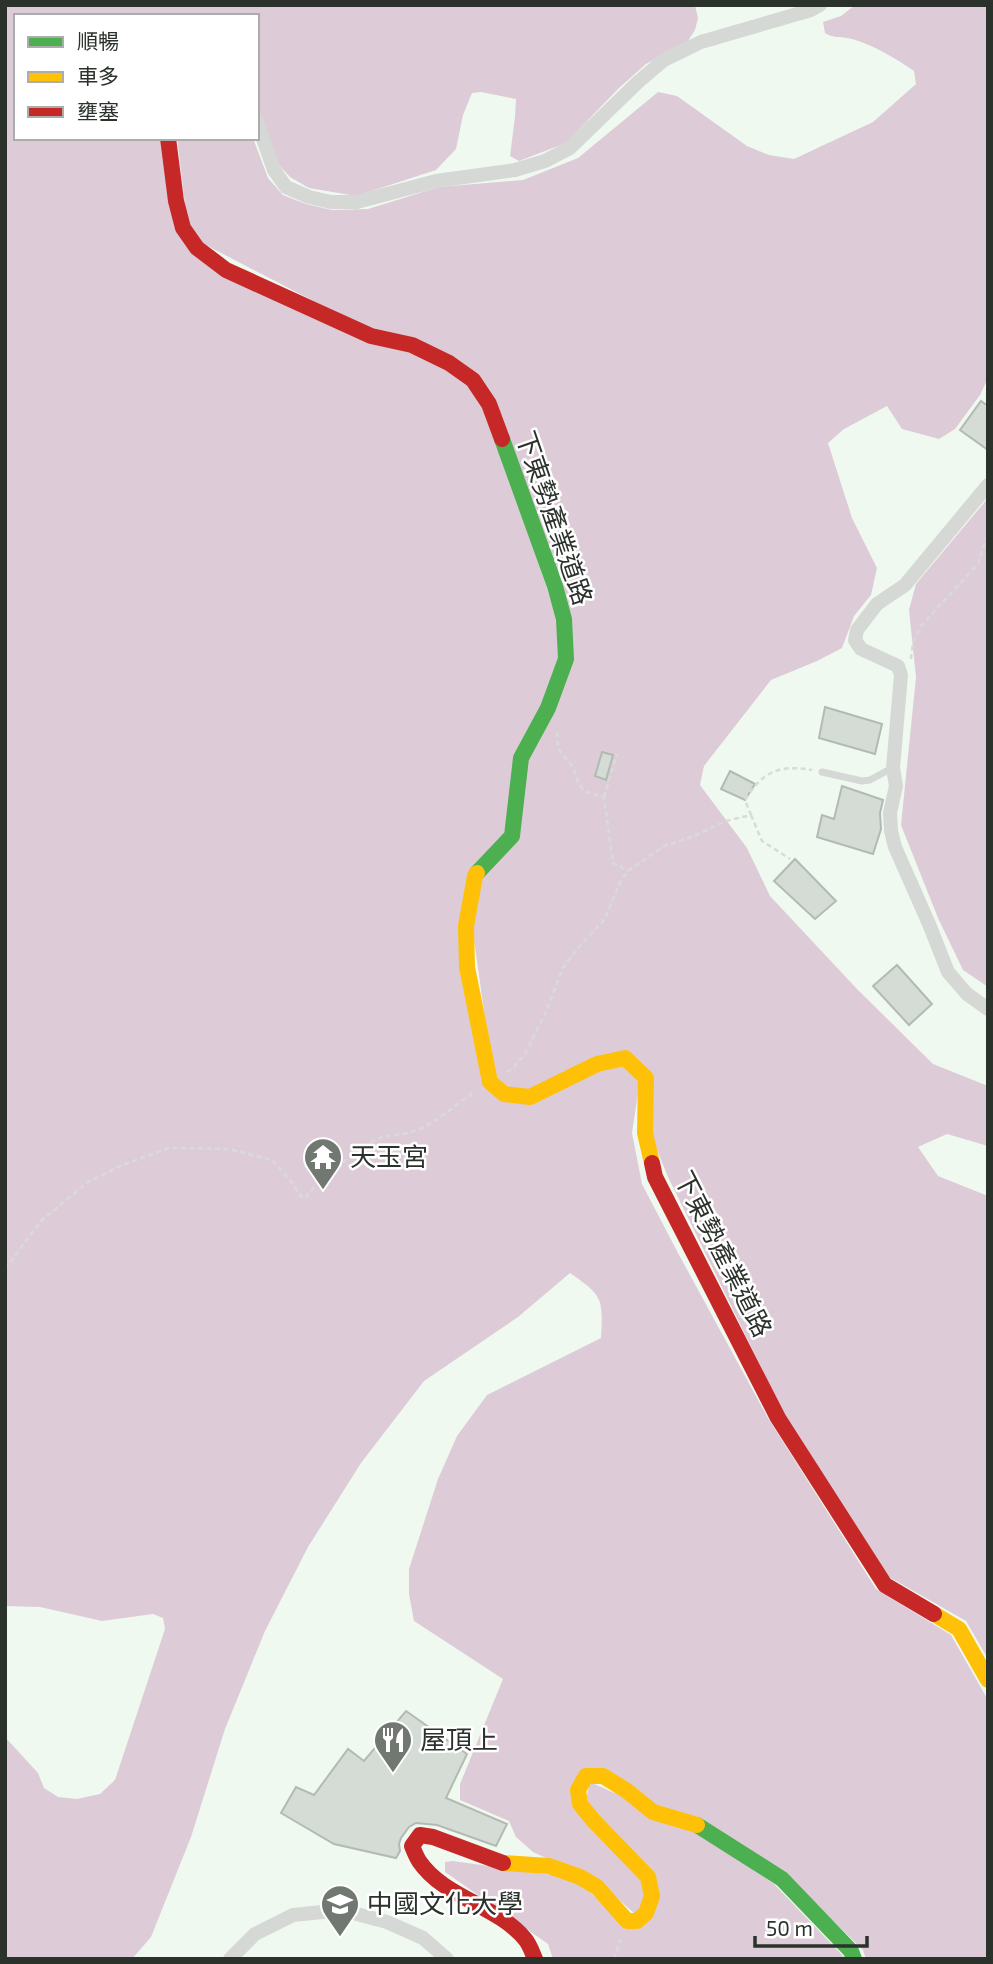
<svg xmlns="http://www.w3.org/2000/svg" width="993" height="1964" font-family="'Exo 2','Noto Sans TC',sans-serif">
  <style>
    .forest { fill: #ddccd7 }
    .building { fill: #d5dcd5; stroke: #b2bab4; stroke-width: 2 }
    .lines { fill: none; stroke-linecap: round; stroke-linejoin: round }
    .path { stroke: #d8dbd8; stroke-width: 2.5; stroke-dasharray: 5 3.5; stroke-linecap: butt }
    .lane { stroke: #d5d8d5; stroke-width: 7 }
    .street { stroke: #d5d8d5; stroke-width: 14 }
    .fast { stroke: #4caf50; stroke-width: 16 }
    .slow { stroke: #ffc107; stroke-width: 16 }
    .jam { stroke: #c62828; stroke-width: 16 }
    .labels { text-anchor: middle; stroke-width: 5; stroke-linejoin: round; paint-order: stroke }
    .street-label { font-size: 26px; fill: #2b322c; stroke: #fff }
    .poi-label { font-size: 26px; fill: #2b322c; stroke: #fff; text-anchor: start }
  </style>
  <rect width="100%" height="100%" fill="#eff9f0"/>
  <path class="forest" d="M5 5H695L698 18 695 30 688 41 646 64 618 89 566 143 519 161 510 156 515 117 516 99 481 92 472 93 463 115 456 149 436 170 356 196 309 188 290 177 277 163 257 106V16H16V138H168L193 252 409 348 468 383 485 409 557 617 558 659 506 833 461 924 503 1099 622 1064 640 1080 632 1133 642 1184 678 1253 768 1418 876 1589 951 1635 988 1700V1959H866L863 1950 783 1872 656 1806 607 1770 573 1786 644 1880 647 1895 636 1915 600 1883 533 1852 516 1837 509 1821 460 1800V1784L503 1679 414 1621 409 1594V1569L438 1479 457 1436 487 1395 601 1338C603 1298 603 1296 570 1273L518 1317 424 1381 361 1463 308 1547 265 1631 225 1729 191 1837 151 1937 132 1959 5 1958V1737L38 1773 44 1788 58 1797 77 1799 100 1794 115 1780 165 1629 163 1618 153 1614 102 1621 40 1607 5 1606Z
    M855 5H988V378L980 395 955 429 939 439 902 429 887 406 844 429 828 443 852 518 877 568 871 595 854 616 842 648 817 661 771 680 704 766 700 785 747 848 770 896 857 989 933 1064 988 1086V1146L947 1134 918 1147 938 1176 988 1196V1659L966 1621 889 1577 785 1416 668 1177 650 1133 627 1054 530 1092 505 1089 493 1076 472 925 482 879 519 837 527 759 572 661 479 378 371 331 200 242 187 222 177 138H253L268 178 283 195 306 204 332 210 368 209 439 187 523 180 578 158 658 92 677 96 747 146 769 155 794 159 873 122 916 84 914 71C897 59 873 45 852 39 843 36 833 39 825 33L823 22 841 16Z
    M988 498V987L963 970 938 918 901 825 916 677 909 610 916 584Z
    M590 1782 692 1828 774 1884 846 1959H553L548 1944 445 1872V1862L453 1861 575 1878 624 1924 656 1897 585 1803Z"/>
  <path class="building" d="M981 401 988 406V450L960 430Z
    M825 707 882 724 875 754 819 738Z
    M602 752 613 755 606 780 595 776Z
    M730 771 755 784 745 800 721 789Z
    M842 786 883 800 880 813 881 829 873 854 817 837 822 815 834 819Z
    M795 859 836 901 815 919 774 881Z
    M897 965 932 1004 909 1025 873 986Z
    M406 1711 467 1754 446 1798 507 1824 496 1846 437 1825 416 1823 409 1827 401 1838 399 1844 400 1851 396 1858 334 1844 281 1813 296 1787 314 1795 348 1749 364 1761Z"/>
  <g class="lines">
    <path class="path" d="M911 659 913 642 921 626 978 564 988 533
      M557 732C558 737 557 744 559 749 562 756 570 761 573 768 582 791 579 791 604 797L613 863 628 871
      M604 797 617 754
      M751 815 762 841 790 859
      M507 1072 514 1067 525 1054 545 1014 563 968 577 949 605 919 620 882 628 871 664 846 692 837 726 821 751 815 745 800C762 772 779 764 812 770
      M5 1269 41 1221 88 1182 120 1166 169 1148 229 1149 272 1160 290 1180 301 1196 306 1198C313 1183 367 1141 382 1137 395 1134 406 1135 420 1129 438 1121 458 1103 474 1092
      M614 1959 621 1939"/>
    <path class="lane" d="M822 772 862 781 870 780 892 768"/>
    <path class="street" d="M257 122 274 170 286 187 309 197 331 202H357L436 181 515 170 545 161 570 148 638 82 664 60 701 42 811 10 820 5
      M988 485 905 585 877 604 857 630 855 640 861 649 898 666 901 675 893 768 896 786 890 813 891 831 895 847 929 924 948 972 967 994 988 1009
      M230 1959 255 1934 293 1915 342 1910 387 1922 423 1938 447 1959"/>
    <path class="fast" d="M477 873 512 836 521 758 548 708 566 659 564 619 555 586 502 439
      M697 1825 782 1879 851 1951 854 1959"/>
    <path class="slow" d="M477 873 475 876 466 926 467 967 490 1082 504 1094 530 1097 597 1064 625 1058 646 1078 645 1133 652 1163
      M934 1614 959 1629 988 1680
      M503 1863 549 1866 580 1877 597 1887 627 1921H637L646 1913 652 1896 648 1877 593 1820 580 1804 578 1790 586 1776H603L627 1791 653 1812 697 1825"/>
    <path class="jam" d="M168 138 176 201 183 228 197 248 226 270 371 336 412 345 449 363 473 380 489 404 502 439
      M652 1163 655 1177 778 1418 885 1585 934 1614
      M503 1863 433 1837 420 1835 412 1846C414 1851 416 1856 419 1861 444 1898 497 1905 525 1939 530 1945 532 1952 535 1959"/>
  </g>
  <defs>
    <symbol id="temple-pin" viewBox="-11 -11 22 30"><path d="M0 17L-7.5 6A9.5 9.5 0 1 1 7.5 6Z" fill="#707871" stroke="#fff"/><path d="M0-6L5-2H3V0L6.5 2.5H4V6H1.5V3h-3V6H-4V2.5H-6.5L-3 0V-2H-5Z" fill="#fff"/></symbol>
    <symbol id="restaurant-pin" viewBox="-11 -11 22 30"><path d="M0 17L-7.5 6A9.5 9.5 0 1 1 7.5 6Z" fill="#707871" stroke="#fff"/><path d="M-5-6h1v4h1v-4h1v4h1v-4h1v5L-1.5 .5V6h-2V.5L-5-1ZM5-6V6H3V1.5H1.5Q1.5-4 5-6Z" fill="#fff"/></symbol>
    <symbol id="university-pin" viewBox="-11 -11 22 30"><path d="M0 17L-7.5 6A9.5 9.5 0 1 1 7.5 6Z" fill="#707871" stroke="#fff"/><path d="M0-5L7-2L0 1L-7-2ZM-4 1L0 2.5L4 1V4Q0 6-4 4Z" fill="#fff"/></symbol>
  </defs>
  <g fill-rule="evenodd">
    <use href="#temple-pin" x="301" y="1135" width="44" height="60"/>
    <use href="#restaurant-pin" x="371" y="1718" width="44" height="60"/>
    <use href="#university-pin" x="318" y="1882" width="44" height="60"/>
  </g>
  <g class="labels">
    <g class="street-label">
      <text transform="translate(554 518) rotate(71)" y="9">下東勢產業道路</text>
      <text transform="translate(723 1254) rotate(63)" y="9">下東勢產業道路</text>
    </g>
    <g class="poi-label">
      <text x="350" y="1166">天玉宮</text>
      <text x="420" y="1749">屋頂上</text>
      <text x="367" y="1913">中國文化大學</text>
    </g>
  </g>
  <rect width="993" height="1964" fill="none" stroke="#2b322c" stroke-width="14"/>
  <rect x="14" y="14" width="245" height="126" fill="#ffffff" stroke="#aaadab" stroke-width="2"/>
  <rect x="28" y="37" width="35" height="10" fill="#4caf50" stroke="#aaadab" stroke-width="2"/>
  <text x="77" y="49" font-size="21" fill="#2b322c">順暢</text>
  <rect x="28" y="72" width="35" height="10" fill="#ffc107" stroke="#aaadab" stroke-width="2"/>
  <text x="77" y="84" font-size="21" fill="#2b322c">車多</text>
  <rect x="28" y="107" width="35" height="10" fill="#c62828" stroke="#aaadab" stroke-width="2"/>
  <text x="77" y="119" font-size="21" fill="#2b322c">壅塞</text>
  <path d="M755 1936v10h112v-10" fill="none" stroke="#2b322c" stroke-width="3.5"/>
  <text x="766" y="1936" font-size="21" fill="#2b322c" stroke="#ffffff" stroke-width="5" paint-order="stroke">50 m</text>
</svg>
